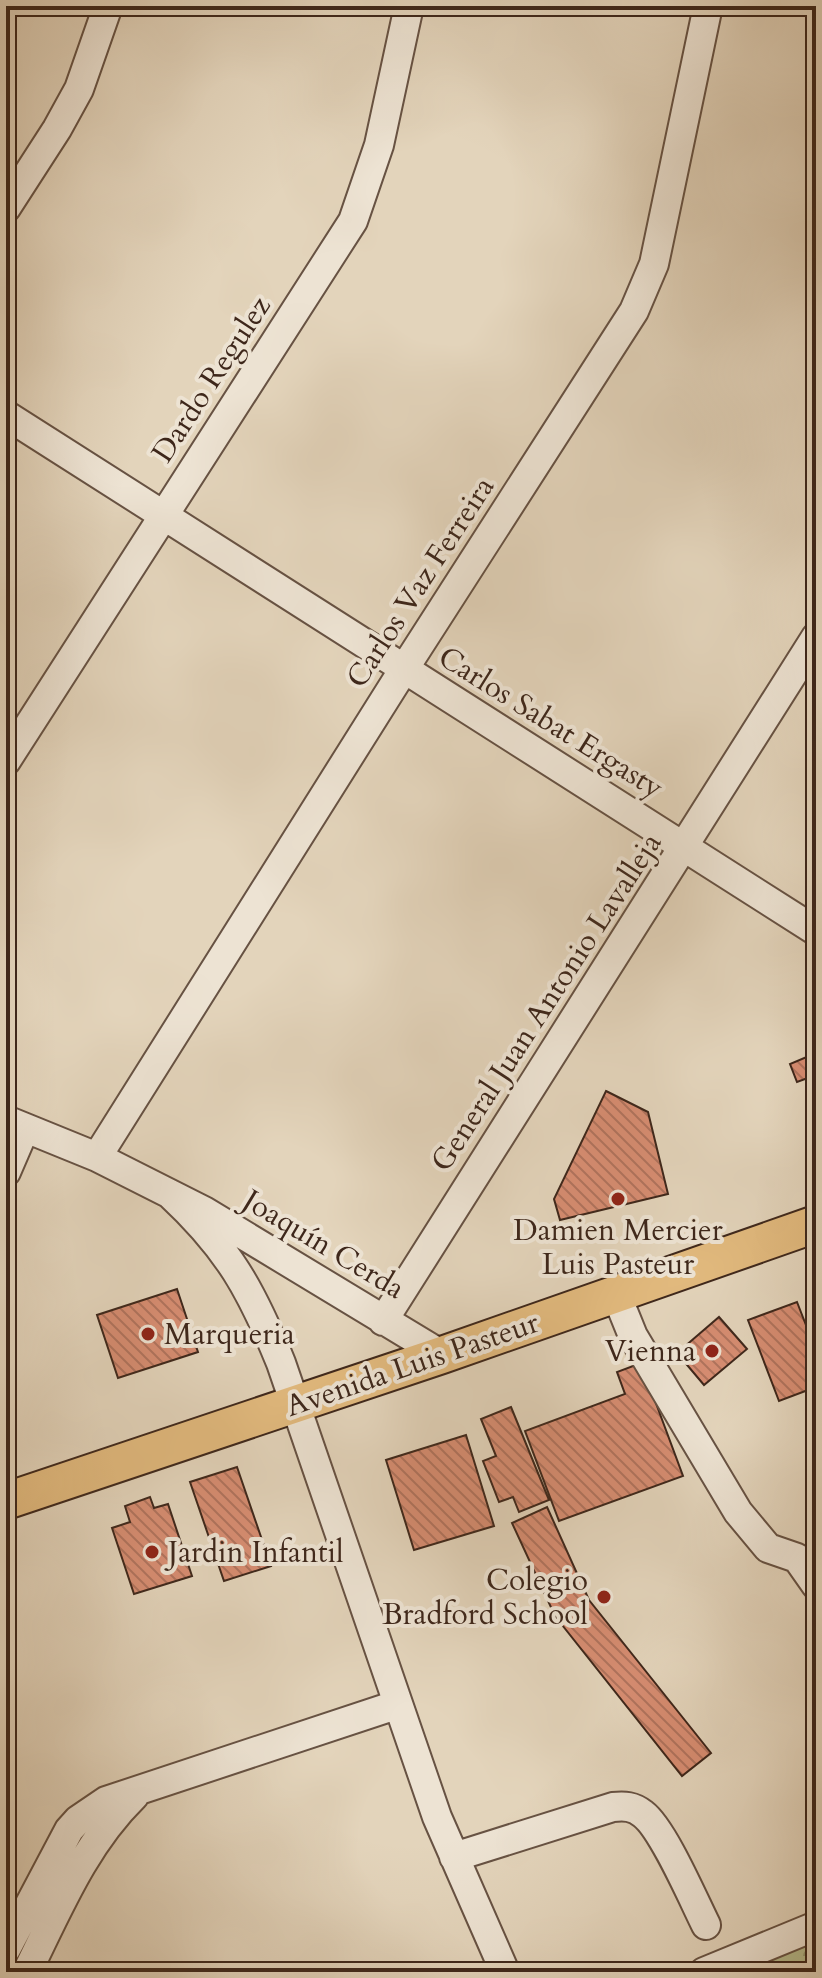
<svg xmlns="http://www.w3.org/2000/svg" width="822" height="1978" font-family="Cardo,serif">
  <style>
    .park { fill: url(#park-crowns); stroke: #7a7254; stroke-width: 2 }
    .building { fill: url(#building-back-hatch); stroke: #3e271b; stroke-width: 2 }
    .lines { fill: none; stroke-linecap: round; stroke-linejoin: round }
    .minor-casing { stroke: #675243; stroke-width: 32 }
    .major-casing { stroke: #3e271b; stroke-width: 40 }
    .minor { stroke: #ede3d3; stroke-width: 28 }
    .major { stroke: #e2ba7e; stroke-width: 36 }
    .poi-dot { fill: #8f2418; stroke: #ede3d3; stroke-width: 3 }
    .labels { text-anchor: middle; stroke-width: 8; stroke-linejoin: round; paint-order: stroke }
    .street-label { font-size: 30px; fill: #3e271b; stroke: #ede3d3 }
    .poi-label { font-size: 30px; fill: #3e271b; stroke: #ede3d3; text-anchor: start }
  </style>
  <defs>
    <pattern id="park-crowns" width="20" height="18" patternUnits="userSpaceOnUse" patternTransform="scale(2)"><rect width="20" height="18" fill="#b6bc8e"/><path d="M2 6a3 3 0 1 1 6 0M12 15a3 3 0 1 1 6 0" fill="none" stroke="#959973"/></pattern>
    <pattern id="building-back-hatch" width="6" height="6" patternUnits="userSpaceOnUse" patternTransform="scale(2)"><rect width="6" height="6" fill="#d78d72"/><path d="M-1 5l2 2M0 0l6 6M5-1l2 2" fill="none" stroke="#b0735d"/></pattern>
  </defs>
  <rect width="100%" height="100%" fill="#e3d4bb"/>
  <filter id="stains"><feTurbulence type="fractalNoise" baseFrequency=".0025" numOctaves="4"/><feColorMatrix values="0 0 0 0 .2 0 0 0 0 .09 0 0 0 0 .02 0 0 0 .5 -.17"/></filter>
  <radialGradient id="worn" r=".72"><stop offset=".6" stop-color="#630" stop-opacity="0"/><stop offset="1" stop-color="#630" stop-opacity=".3"/></radialGradient>
  <path class="park" d="M816 1941V1972H737Z"/>
  <path class="building" d="M816 1053V1075L797 1082 790 1064Z
    M606 1091 648 1112 668 1194 560 1220 554 1199Z
    M177 1289 198 1352 118 1378 97 1315Z
    M797 1302 816 1351V1387L779 1401 748 1320Z
    M719 1317 747 1349 704 1385 677 1353Z
    M641 1363 683 1476 559 1521 525 1431 625 1394 617 1372Z
    M511 1407 549 1500 519 1512 513 1497 499 1502 483 1461 496 1456 481 1419Z
    M466 1435 494 1526 414 1550 386 1460Z
    M237 1467 271 1566 224 1581 190 1482Z
    M150 1497 154 1508 168 1504 192 1576 134 1594 112 1528 130 1522 125 1506Z
    M547 1507 589 1600 711 1753 682 1776 555 1616 512 1523Z"/>
  <g class="lines">
    <defs>
      <path id="minor" d="M6 208 57 129 79 89 108 6
        M6 415 816 931
        M6 761 353 221 379 145 409 6
        M6 1120 97 1157 204 1211 442 1355
        M97 1157 404 669 634 311 654 264 708 6
        M6 1172 25 1128
        M170 1194C228 1248 251 1289 281 1363L437 1817 505 1972
        M616 1294 633 1336 738 1512 768 1548 797 1558 816 1585
        M383 1321 816 637
        M454 1857 613 1807C625 1806 633 1806 643 1814 663 1829 693 1899 706 1925
        M6 1949 69 1830 78 1820 106 1801 396 1705
        M29 1968C59 1907 85 1844 134 1796
        M704 1972 816 1926"/>
      <path id="major" d="M6 1501 442 1355 816 1224"/>
    </defs>
    <use href="#minor" class="minor-casing"/>
    <use href="#major" class="major-casing"/>
    <use href="#minor" class="minor"/>
    <use href="#major" class="major"/>
  </g>
  <g class="poi-dot">
    <circle cx="618" cy="1199" r="8"/>
    <circle cx="148" cy="1334" r="8"/>
    <circle cx="712" cy="1351" r="8"/>
    <circle cx="152" cy="1552" r="8"/>
    <circle cx="604" cy="1597" r="8"/>
  </g>
  <g class="labels">
    <g class="street-label">
      <text transform="translate(211 379) rotate(-57)" y="10">Dardo Regulez</text>
      <text transform="translate(420 582) rotate(-57)" y="10">Carlos Vaz Ferreira</text>
      <text transform="translate(551 722) rotate(32)" y="10">Carlos Sabat Ergasty</text>
      <text transform="translate(546 1002) rotate(-57)" y="10">General Juan Antonio Lavalleja</text>
      <text transform="translate(324 1244) rotate(31)" y="10">Joaquín Cerda</text>
      <text transform="translate(412 1364) rotate(-19)" y="10">Avenida Luis Pasteur</text>
    </g>
    <g class="poi-label">
      <text x="618" y="1240" text-anchor="middle">Damien Mercier<tspan x="618" dy="34">Luis Pasteur</tspan></text>
      <text x="164" y="1344">Marqueria</text>
      <text x="696" y="1361" text-anchor="end">Vienna</text>
      <text x="168" y="1562">Jardin Infantil</text>
      <text x="588" y="1590" text-anchor="end">Colegio<tspan x="588" dy="34">Bradford School</tspan></text>
    </g>
  </g>
  <rect width="822" height="1978" fill="none" stroke="#e3d4bb" stroke-width="32"/>
  <rect x="8" y="8" width="806" height="1962" fill="none" stroke="#3e271b" stroke-width="4"/>
  <rect x="16" y="16" width="790" height="1946" fill="none" stroke="#3e271b" stroke-width="2"/>
  <rect width="100%" height="100%" filter="url(#stains)"/>
  <rect width="100%" height="100%" fill="url(#worn)"/>
</svg>
